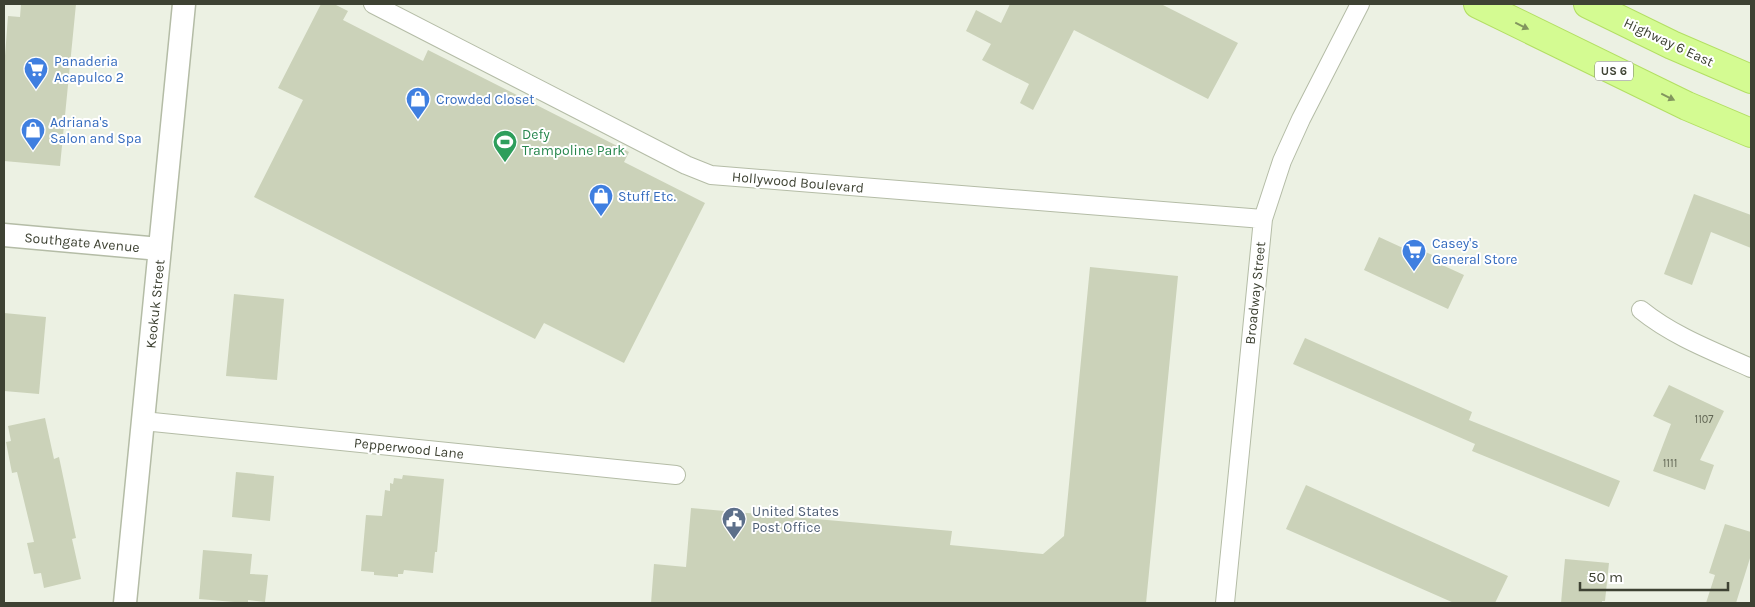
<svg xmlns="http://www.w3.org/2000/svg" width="1755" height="607" font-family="Karla,sans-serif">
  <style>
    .building { fill: #cbd2b9 }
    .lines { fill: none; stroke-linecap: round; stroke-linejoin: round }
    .minor-casing { stroke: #b4bca6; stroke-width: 20 }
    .tertiary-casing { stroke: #b4bca6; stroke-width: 25 }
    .primary-casing { stroke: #b3df63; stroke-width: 30 }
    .minor { stroke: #fff; stroke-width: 18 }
    .tertiary { stroke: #fff; stroke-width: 22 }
    .primary { stroke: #d4fb92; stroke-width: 28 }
    .oneway { fill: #82955e }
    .labels { text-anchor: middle; stroke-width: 4; stroke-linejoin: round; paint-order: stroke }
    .number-label { font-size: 11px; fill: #616654 }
    .shield { fill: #fff; stroke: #787b70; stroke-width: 1 }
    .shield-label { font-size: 12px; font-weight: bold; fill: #3e4233 }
    .street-label { font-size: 14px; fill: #3e4233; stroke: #fff }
    .shop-label { font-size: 14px; fill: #366cbe; stroke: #fff; text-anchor: start }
    .leisure-label { font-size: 14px; fill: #27864d; stroke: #fff; text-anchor: start }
    .service-label { font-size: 14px; fill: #4e5e75; stroke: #fff; text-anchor: start }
  </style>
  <rect width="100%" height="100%" fill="#ecf1e3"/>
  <path class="building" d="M21 4H76L60 166 4 161V69L8 16 20 17Z
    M321 4H334L348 11 343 20 423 61 428 50 629 152 624 162 705 203 624 363 544 323 535 339 254 197 303 100 278 88Z
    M1010 4H1161L1238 43 1208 99 1074 30 1033 110 1020 103 1029 84 982 60 991 44 966 31 976 10 1001 23Z
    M1694 194 1751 215V248L1711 232 1692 285 1664 274Z
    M1379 237 1403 248 1406 243 1441 259 1440 264 1464 275 1448 309 1364 270Z
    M1090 267 1178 276 1146 603H651L654 564 686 567 691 508 952 531 950 545 1043 554 1064 536Z
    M234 294 284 299 277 380 226 376Z
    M4 313 46 317 39 394 4 391Z
    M1305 338 1472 412 1469 420 1620 481 1609 507 1472 451 1475 444 1293 364Z
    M1669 385 1724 411 1700 460 1714 465 1705 490 1653 471 1671 424 1653 416Z
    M45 418 54 459 59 457 76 538 72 539 81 579 44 588 41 573 34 574 27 543 34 542 17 472 12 473 6 442 11 441 8 426Z
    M236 472 274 476 270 521 232 517Z
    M403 475 444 479 437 552H435L433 573 404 570 403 574H398V577L374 575V572L361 571 366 515 382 516 385 490 390 491V483L393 484 394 478 402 479Z
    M1306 485 1508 576 1495 603H1454L1286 529Z
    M1725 524 1751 532V555L1736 603H1706L1715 575 1709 573Z
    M203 550 252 554 250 574 268 575 265 602 248 600V603H246L199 599Z
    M1565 559 1609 563 1605 601H1602V603H1561Z"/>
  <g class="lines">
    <defs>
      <path id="minor" d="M373 4 686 165 711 175 1263 219
        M1641 310C1673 336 1713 351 1751 368
        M143 421 676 475
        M1225 603 1263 219 1282 161 1301 119 1360 4"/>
      <path id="tertiary" d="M4 235 160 249
        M125 603 184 4"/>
      <path id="primary" d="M1478 4 1687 106 1751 133
        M1588 4 1672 45 1751 79"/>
    </defs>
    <use href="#minor" class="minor-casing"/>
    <use href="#tertiary" class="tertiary-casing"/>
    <use href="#primary" class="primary-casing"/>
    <use href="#minor" class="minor"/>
    <use href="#tertiary" class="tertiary"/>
    <use href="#primary" class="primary"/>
  </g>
  <defs><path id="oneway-solid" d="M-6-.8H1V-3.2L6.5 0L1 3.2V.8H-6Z" transform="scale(1.25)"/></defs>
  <g class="oneway">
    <use href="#oneway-solid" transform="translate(1522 26) rotate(26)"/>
    <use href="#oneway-solid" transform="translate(1668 97) rotate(26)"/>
  </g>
  <defs>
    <symbol id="supermarket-pin" viewBox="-11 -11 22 30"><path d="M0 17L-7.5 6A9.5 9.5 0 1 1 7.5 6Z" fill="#3f7fe0" stroke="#fff"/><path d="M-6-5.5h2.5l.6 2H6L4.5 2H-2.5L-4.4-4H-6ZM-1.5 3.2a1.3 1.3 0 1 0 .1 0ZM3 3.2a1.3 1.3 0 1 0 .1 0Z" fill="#fff"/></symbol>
    <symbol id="shop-pin" viewBox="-11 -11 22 30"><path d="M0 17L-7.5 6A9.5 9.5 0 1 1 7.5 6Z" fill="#3f7fe0" stroke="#fff"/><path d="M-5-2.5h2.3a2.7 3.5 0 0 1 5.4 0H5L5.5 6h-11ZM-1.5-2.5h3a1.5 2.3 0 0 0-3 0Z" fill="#fff"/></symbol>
    <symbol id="stadium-pin" viewBox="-11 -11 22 30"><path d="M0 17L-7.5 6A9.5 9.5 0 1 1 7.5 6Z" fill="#2e9e5b" stroke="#fff"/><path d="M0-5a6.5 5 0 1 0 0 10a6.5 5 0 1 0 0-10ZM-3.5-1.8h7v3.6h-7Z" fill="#fff"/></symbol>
    <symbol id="civic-pin" viewBox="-11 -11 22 30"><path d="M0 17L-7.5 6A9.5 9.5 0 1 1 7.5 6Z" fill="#5c6f8a" stroke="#fff"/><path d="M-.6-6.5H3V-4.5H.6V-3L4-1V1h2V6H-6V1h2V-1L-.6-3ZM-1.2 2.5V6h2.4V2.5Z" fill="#fff"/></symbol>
  </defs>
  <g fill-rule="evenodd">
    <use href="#supermarket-pin" x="22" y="55" width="28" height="38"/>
    <use href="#shop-pin" x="404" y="85" width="28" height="38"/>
    <use href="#shop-pin" x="19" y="116" width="28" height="38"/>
    <use href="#stadium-pin" x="491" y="128" width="28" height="38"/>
    <use href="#shop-pin" x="587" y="182" width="28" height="38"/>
    <use href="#supermarket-pin" x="1400" y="237" width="28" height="38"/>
    <use href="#civic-pin" x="720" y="505" width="28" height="38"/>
  </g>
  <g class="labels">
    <g class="number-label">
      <text x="1704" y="423">1107</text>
      <text x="1670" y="467">1111</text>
    </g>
    <rect class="shield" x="1595" y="61.5" width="38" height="19" rx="4"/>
    <g class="shield-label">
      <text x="1614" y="75">US 6</text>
    </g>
    <g class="street-label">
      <text transform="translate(1669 42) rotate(25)" y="5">Highway 6 East</text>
      <text transform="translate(798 182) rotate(5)" y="5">Hollywood Boulevard</text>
      <text transform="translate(82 242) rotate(5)" y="5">Southgate Avenue</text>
      <text transform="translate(1255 293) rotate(-84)" y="5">Broadway Street</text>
      <text transform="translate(155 304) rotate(-84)" y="5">Keokuk Street</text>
      <text transform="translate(409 448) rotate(6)" y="5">Pepperwood Lane</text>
    </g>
    <g class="shop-label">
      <text x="54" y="66">Panaderia<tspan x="54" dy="16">Acapulco 2</tspan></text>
      <text x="436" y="104">Crowded Closet</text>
      <text x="50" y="127">Adriana's<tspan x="50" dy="16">Salon and Spa</tspan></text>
      <text x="618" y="201">Stuff Etc.</text>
      <text x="1432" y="248">Casey's<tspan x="1432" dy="16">General Store</tspan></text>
    </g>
    <g class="leisure-label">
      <text x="522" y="139">Defy<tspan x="522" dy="16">Trampoline Park</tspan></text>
    </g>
    <g class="service-label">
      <text x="752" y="516">United States<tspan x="752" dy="16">Post Office</tspan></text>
    </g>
  </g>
  <rect width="1755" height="607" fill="none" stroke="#3e4233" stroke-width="10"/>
  <path d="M1580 582v8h148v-8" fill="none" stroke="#3e4233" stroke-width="2.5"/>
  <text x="1588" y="582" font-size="15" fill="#3e4233" stroke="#ffffff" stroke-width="4" paint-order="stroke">50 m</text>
</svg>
